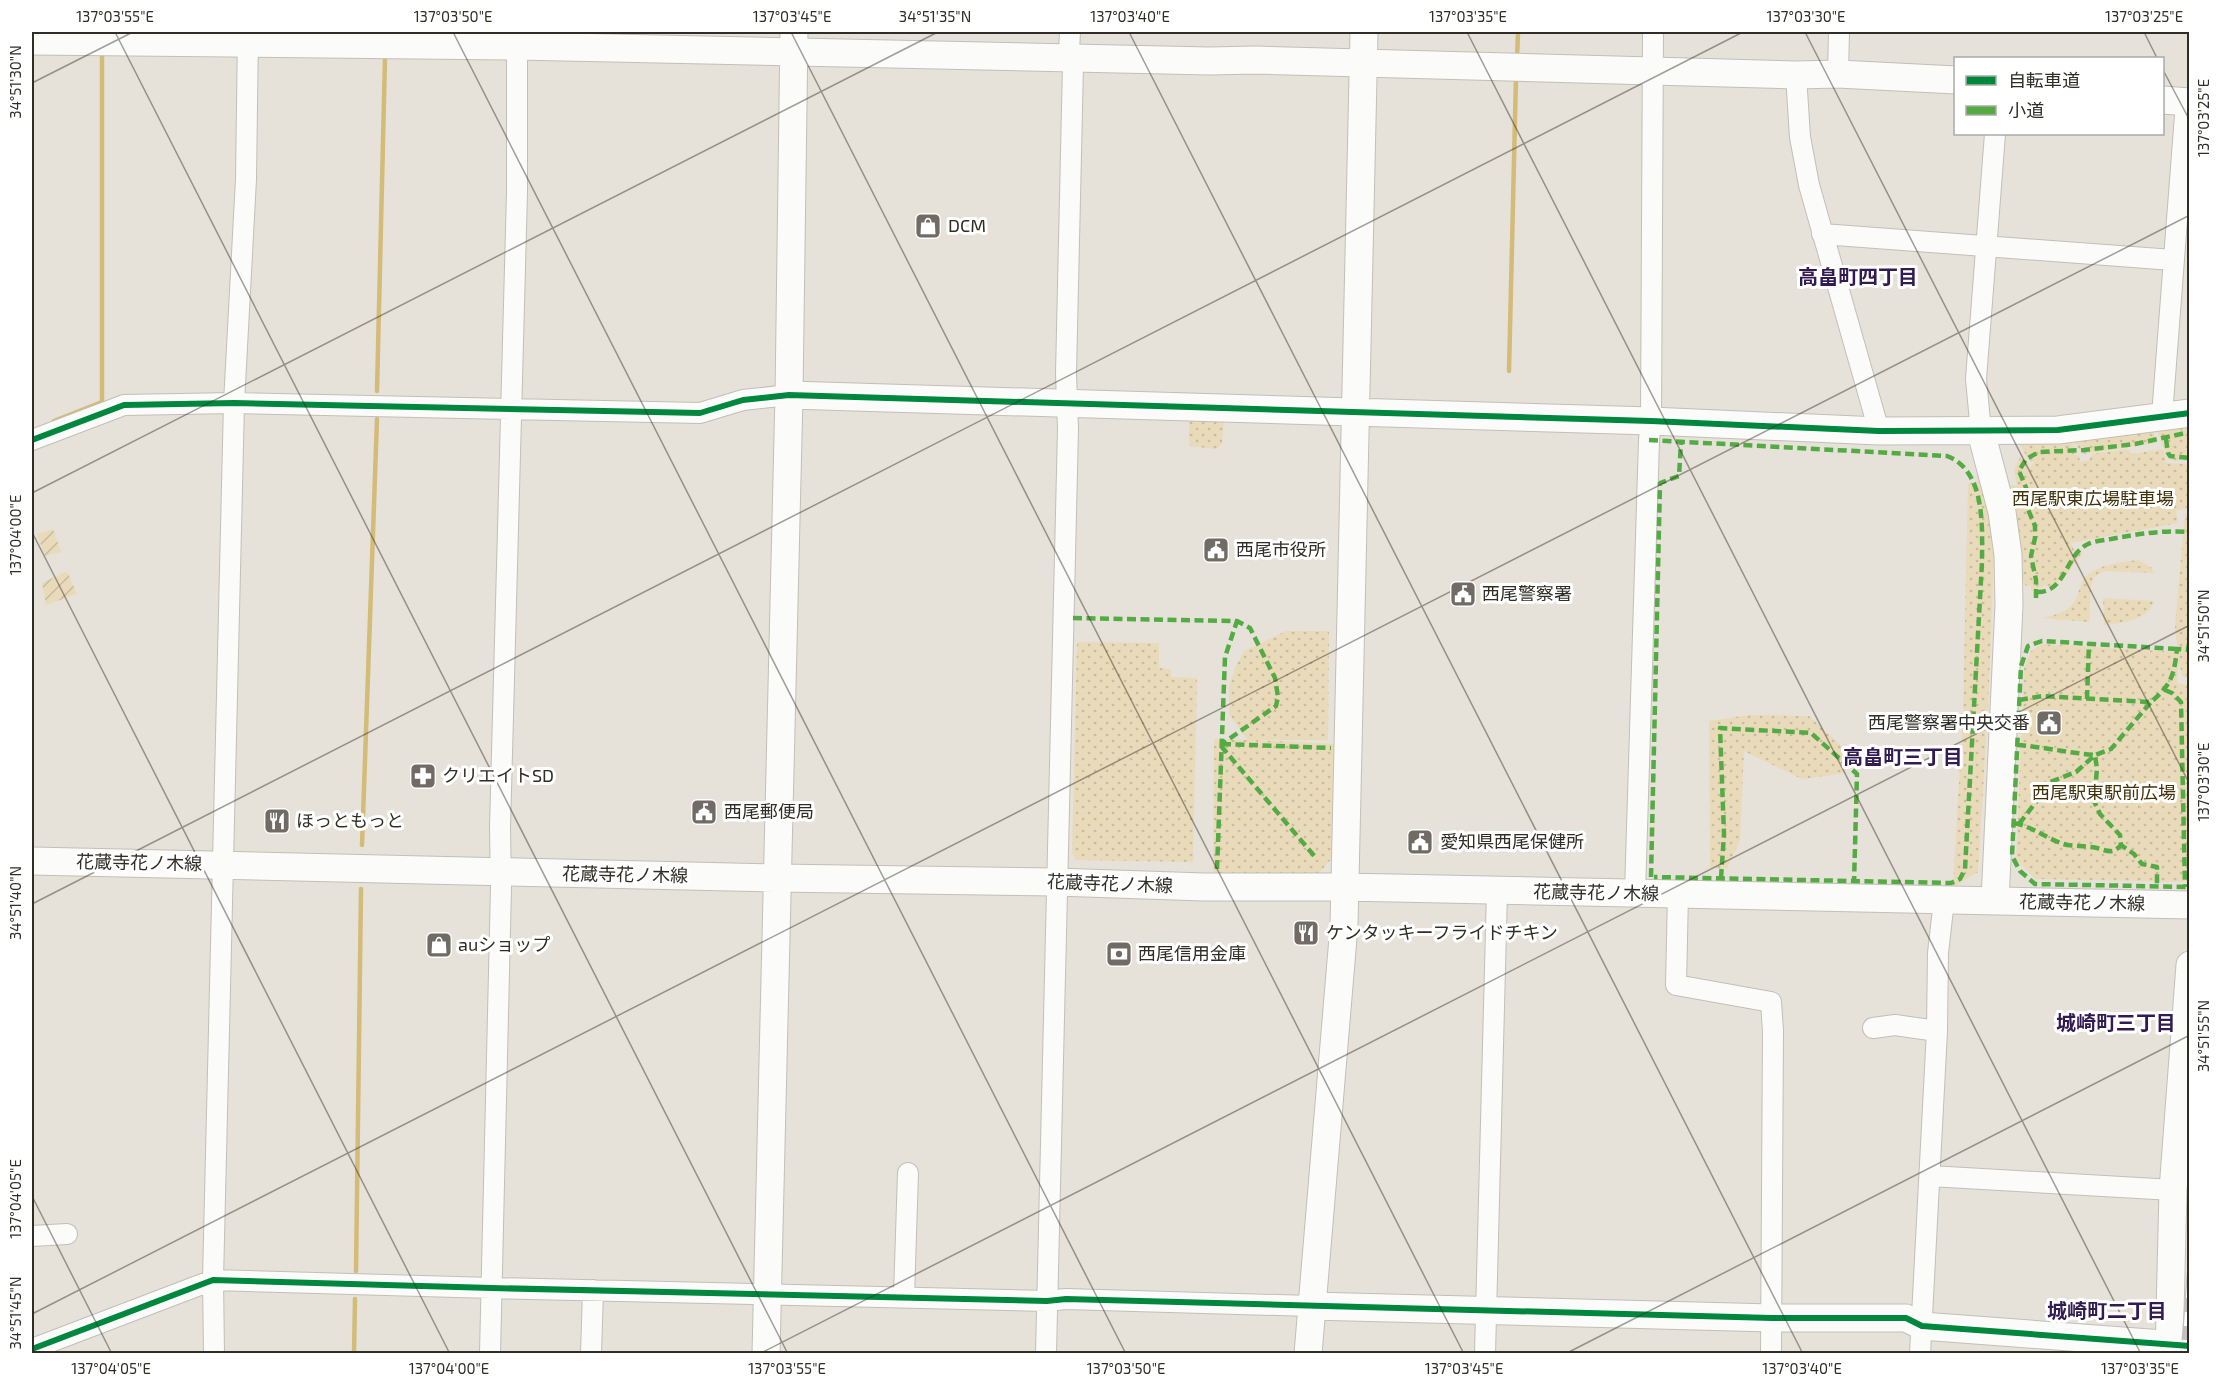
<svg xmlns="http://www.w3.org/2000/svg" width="2221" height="1385" font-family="'Exo 2','Noto Sans JP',sans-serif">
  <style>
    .grass { fill: url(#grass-dots) }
    .garden { fill: url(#garden-furrows) }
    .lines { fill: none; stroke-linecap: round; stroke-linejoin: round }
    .stream { stroke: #d3bb78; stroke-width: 4.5 }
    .street-casing { stroke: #c2bfb8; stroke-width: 22 }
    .secondary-casing { stroke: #c2bfb8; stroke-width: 29 }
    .street { stroke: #fbfbf9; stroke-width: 20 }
    .secondary { stroke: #fbfbf9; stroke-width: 27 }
    .rail-casing { stroke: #c1c0be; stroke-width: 7 }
    .rail { stroke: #fff; stroke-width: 4.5; stroke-dasharray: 14; stroke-linecap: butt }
    .quiet { stroke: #54ab44; stroke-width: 4.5; stroke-dasharray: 9 4.5; stroke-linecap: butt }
    .cycleway-casing { stroke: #fff; stroke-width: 10 }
    .cycleway { stroke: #00873e; stroke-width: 6 }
    .ticks { fill: none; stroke: #302d26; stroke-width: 1.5; stroke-opacity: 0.45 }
    .labels { text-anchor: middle; stroke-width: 6; stroke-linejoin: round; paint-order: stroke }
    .poi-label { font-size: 18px; fill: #302d26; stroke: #fff; text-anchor: start }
    .park-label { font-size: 18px; fill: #40320a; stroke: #fff }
    .street-label { font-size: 18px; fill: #302d26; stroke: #fff }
    .neighbourhood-label { font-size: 20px; font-weight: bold; fill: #321a53; stroke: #fff }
    .neatline { fill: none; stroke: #302d26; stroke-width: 2 }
    .ticks-label { font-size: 15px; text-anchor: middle; fill: #302d26 }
  </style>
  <defs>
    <pattern id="grass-dots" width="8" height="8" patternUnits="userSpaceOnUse" patternTransform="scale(1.5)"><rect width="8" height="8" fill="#e9dbba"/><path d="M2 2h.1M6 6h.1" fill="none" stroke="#c8bca0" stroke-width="1.8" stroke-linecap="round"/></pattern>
    <pattern id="garden-furrows" width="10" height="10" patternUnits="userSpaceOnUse" patternTransform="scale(1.5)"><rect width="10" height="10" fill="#e9dbba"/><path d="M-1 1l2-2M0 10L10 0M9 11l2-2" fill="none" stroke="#c8bca0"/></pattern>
  </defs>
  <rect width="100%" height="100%" fill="#e6e2d9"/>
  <path class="grass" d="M1189 421H1224L1222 444 1216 449 1189 446Z
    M2189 424V461L2169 460 2156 428Z
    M2152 427 2156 443 2083 454 2071 438Z
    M2069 439 2078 453 2072 455H2079L2080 462 2089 460 2092 454 2128 449 2132 454 2163 449 2167 463 2189 464V508L2176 511 2178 523 2071 543 2074 550 2083 553 2067 574 2052 587 2043 585V587L2031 590V585L2027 587 2022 581C2022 547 2018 517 2008 484L2017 486 2014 469 2022 454 2028 463 2029 468 2034 462H2030L2020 445Z
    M1984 479 1995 529 1988 709 1978 872 1953 887 1963 711 1968 484Z
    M2185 514H2190V680L2182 676 2179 662 2177 683 2189 685V882L2035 879 2016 859 2024 668 2031 651 2042 644 2178 652 2175 626Z
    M2138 560 2152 568 2154 573 2104 571 2094 577 2091 586 2089 622 2041 618C2056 615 2070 612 2077 597 2079 592 2080 583 2084 579 2094 565 2122 562 2138 560Z
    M2103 598 2154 601C2147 622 2123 622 2104 625Z
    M1286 631H1329L1328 740H1252L1337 744 1332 858 1316 877 1213 875 1214 739 1247 740 1229 714V687L1235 668 1244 651Z
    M1077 642 1159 643V668L1171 669V677L1197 678 1193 862 1076 860 1072 853Z
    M1749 715 1809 716 1846 750V773L1802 779 1744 751 1740 840 1727 869 1710 868 1709 721Z"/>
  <path class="garden" d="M53 529 61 552 45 556 37 534Z
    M67 571 77 594 46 605 42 583Z"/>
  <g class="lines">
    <path class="stream" d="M1517 59 1518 32
      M1509 371 1516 77
      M377 391 385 58
      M54 421 102 402V52
      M362 845 377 419
      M356 1271 361 889
      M354 1354 355 1299"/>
    <defs>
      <path id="street" d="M1838 74 1839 32
        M1796 75 1800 137 1809 185 1879 431
        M1822 234 2173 260
        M2162 416 2186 102
        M1981 432 1976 379 1995 134
        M32 440 124 405 234 403 700 413 743 400 789 395
        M1635 893 1649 440 1651 421 1653 32
        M1678 894 1676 985 1771 1002 1773 1031 1771 1354
        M1873 1028 1895 1025 1937 1031
        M1930 1176 2173 1190
        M32 1236 67 1234
        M904 1296 908 1173
        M32 1349 213 1280 492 1288 1047 1301 1066 1299 1311 1306
        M214 1354 213 1280 234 403 246 179 248 32
        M490 1354 501 887 500 828 517 192V46
        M591 1354 593 1290
        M1046 1354 1068 429 1066 374 1073 65 1069 51 1070 32
        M1485 1354 1497 891
        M1920 1354 1937 1031 1938 953 1944 900"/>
      <path id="secondary" d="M32 41 517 46 1209 61 1256 60 1796 75 1838 74 1956 80
        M2162 100 2190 102
        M789 395 1651 421 1879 431 2058 430 2190 413
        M1981 432 2002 512 2008 555 2009 605 1995 901
        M32 861 776 878 1056 882 1204 887H1345L2190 905
        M1311 1306 1772 1318H1906L1922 1326 2190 1346
        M766 1354 789 395 794 32
        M1308 1354 1344 926 1364 32
        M2169 1354 2173 1190 2190 965"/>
    </defs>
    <use href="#street" class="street-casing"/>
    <use href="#secondary" class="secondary-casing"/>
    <use href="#street" class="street"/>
    <use href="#secondary" class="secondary"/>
    <defs>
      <path id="rail" d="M2184 1354 2190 1275"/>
    </defs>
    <use href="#rail" class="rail-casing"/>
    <use href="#rail" class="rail"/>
    <path class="quiet" d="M2166 439 2168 453 2170 456 2190 458
      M1649 440 1947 456C1986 471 1982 527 1982 562L1965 869 1960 879 1951 883 1654 877
      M2037 592C2066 593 2065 555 2088 544 2095 541 2104 540 2111 539 2139 534 2161 530 2190 532
      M2036 598V580L2031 556 2035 538V526L2025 502 2027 490 2019 471 2026 459 2039 452 2084 450 2135 444 2190 432
      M1073 618 1237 621 1250 628 1275 678 1278 697 1276 706 1222 744
      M2177 649 2042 641 2028 646 2021 666 2012 856 2020 871 2035 884 2190 887
      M2188 650 2190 637
      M2165 690 2172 693 2181 702 2185 887
      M2087 699 2089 643
      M2019 700 2043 696 2151 702C2172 684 2174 675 2177 649L2190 650
      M1222 744 1331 748
      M2017 745C2044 747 2069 753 2095 755L2097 769 2094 801 2100 814 2120 835 2121 845 2134 854 2142 864 2157 867V886
      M1221 746 1316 858
      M2014 823C2034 827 2048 840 2067 845 2075 846 2083 846 2091 847 2104 848 2111 857 2121 845
      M2019 824 2036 802 2045 784 2076 772 2095 755 2111 749 2151 702
      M1217 869 1225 657 1237 621
      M1651 877 1660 483 1679 476 1681 442
      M1721 878 1724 834 1720 728 1811 733 1857 774 1854 883"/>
    <defs>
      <path id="cycleway" d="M32 440 124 405 234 403 700 413 743 400 789 395 1651 421 1879 431 2058 430 2190 413
        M32 1349 213 1280 492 1288 1047 1301 1066 1299 1772 1318H1906L1922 1326 2190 1346"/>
    </defs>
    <use href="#cycleway" class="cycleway-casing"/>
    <use href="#cycleway" class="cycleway"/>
  </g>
  <path class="ticks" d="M115 32 788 1354M453 32 1126 1354M791 32 1464 1354M1129 32 1803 1354M1467 32 2141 1354M1805 32 2190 785M2144 32 2157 58M2162 68 2190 121M32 83 133 32M32 493 938 32M32 532 450 1354M32 904 1743 32M32 1196 112 1354M32 1314 2190 215M759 1354 2190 625M1565 1354 2190 1035"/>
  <defs>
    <symbol id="shop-square" viewBox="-11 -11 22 22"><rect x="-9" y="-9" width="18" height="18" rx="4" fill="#706c65" stroke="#fff"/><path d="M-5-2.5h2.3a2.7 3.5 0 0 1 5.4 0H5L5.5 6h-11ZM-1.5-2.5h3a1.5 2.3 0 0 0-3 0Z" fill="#fff"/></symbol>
    <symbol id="civic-square" viewBox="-11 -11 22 22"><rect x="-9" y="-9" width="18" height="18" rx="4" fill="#706c65" stroke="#fff"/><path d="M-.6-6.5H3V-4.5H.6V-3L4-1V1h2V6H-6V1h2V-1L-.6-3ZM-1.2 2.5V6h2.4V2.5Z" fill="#fff"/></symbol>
    <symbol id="pharmacy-square" viewBox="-11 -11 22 22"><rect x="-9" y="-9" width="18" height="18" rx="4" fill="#706c65" stroke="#fff"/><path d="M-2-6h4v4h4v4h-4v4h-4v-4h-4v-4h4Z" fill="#fff"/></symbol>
    <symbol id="restaurant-square" viewBox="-11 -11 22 22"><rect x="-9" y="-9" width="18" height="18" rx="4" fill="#706c65" stroke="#fff"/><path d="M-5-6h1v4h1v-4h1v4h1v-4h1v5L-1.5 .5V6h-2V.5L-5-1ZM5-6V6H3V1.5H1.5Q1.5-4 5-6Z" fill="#fff"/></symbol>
    <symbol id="bank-square" viewBox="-11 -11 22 22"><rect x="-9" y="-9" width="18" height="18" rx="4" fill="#706c65" stroke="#fff"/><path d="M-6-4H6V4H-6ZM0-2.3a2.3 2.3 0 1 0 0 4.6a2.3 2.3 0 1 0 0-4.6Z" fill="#fff"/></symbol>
  </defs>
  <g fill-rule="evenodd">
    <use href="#shop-square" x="913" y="211" width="30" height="30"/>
    <use href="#civic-square" x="1201" y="535" width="30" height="30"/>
    <use href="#civic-square" x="1448" y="579" width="30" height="30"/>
    <use href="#civic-square" x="2034" y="708" width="30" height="30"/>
    <use href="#pharmacy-square" x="408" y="761" width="30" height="30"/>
    <use href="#civic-square" x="689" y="797" width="30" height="30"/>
    <use href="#restaurant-square" x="262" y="806" width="30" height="30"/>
    <use href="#civic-square" x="1405" y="827" width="30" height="30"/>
    <use href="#restaurant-square" x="1291" y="918" width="30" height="30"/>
    <use href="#shop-square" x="424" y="930" width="30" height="30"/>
    <use href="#bank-square" x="1104" y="939" width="30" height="30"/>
  </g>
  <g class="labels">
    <g class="poi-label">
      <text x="948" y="232">DCM</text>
      <text x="1236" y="556">西尾市役所</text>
      <text x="1482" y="600">西尾警察署</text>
      <text x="2030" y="729" text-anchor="end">西尾警察署中央交番</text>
      <text x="442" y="782">クリエイトSD</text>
      <text x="724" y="818">西尾郵便局</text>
      <text x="296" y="827">ほっともっと</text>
      <text x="1440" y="848">愛知県西尾保健所</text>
      <text x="1326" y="939">ケンタッキーフライドチキン</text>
      <text x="458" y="951">auショップ</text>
      <text x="1138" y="960">西尾信用金庫</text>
    </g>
    <g class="park-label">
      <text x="2093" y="505">西尾駅東広場駐車場</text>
      <text x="2104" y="799">西尾駅東駅前広場</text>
    </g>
    <g class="street-label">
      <text transform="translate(139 863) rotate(1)" y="6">花蔵寺花ノ木線</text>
      <text transform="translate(625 875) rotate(1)" y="6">花蔵寺花ノ木線</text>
      <text transform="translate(1110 884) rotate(2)" y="6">花蔵寺花ノ木線</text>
      <text transform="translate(1596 893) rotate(1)" y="6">花蔵寺花ノ木線</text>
      <text transform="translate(2082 903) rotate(1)" y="6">花蔵寺花ノ木線</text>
    </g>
    <g class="neighbourhood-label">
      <text x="1858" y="284">高畠町四丁目</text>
      <text x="1903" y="764">高畠町三丁目</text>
      <text x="2116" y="1030">城崎町三丁目</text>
      <text x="2107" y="1318">城崎町二丁目</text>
    </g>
  </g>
  <rect width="2221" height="1385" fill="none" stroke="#ffffff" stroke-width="66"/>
  <rect x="1954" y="57" width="210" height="78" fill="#ffffff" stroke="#acaba8" stroke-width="1.5"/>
  <rect x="1966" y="76" width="30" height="9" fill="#00873e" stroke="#acaba8" stroke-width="1.5"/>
  <text x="2008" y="87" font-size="18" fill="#302d26">自転車道</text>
  <rect x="1966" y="106" width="30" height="9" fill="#54ab44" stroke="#acaba8" stroke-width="1.5"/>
  <text x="2008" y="117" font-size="18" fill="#302d26">小道</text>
  <rect x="33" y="33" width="2155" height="1319" class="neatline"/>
  <g class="ticks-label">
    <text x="115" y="22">137°03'55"E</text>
    <text x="453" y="22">137°03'50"E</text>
    <text x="792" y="22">137°03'45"E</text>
    <text x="935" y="22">34°51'35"N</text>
    <text x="1130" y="22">137°03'40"E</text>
    <text x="1468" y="22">137°03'35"E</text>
    <text x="1806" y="22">137°03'30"E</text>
    <text x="2144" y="22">137°03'25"E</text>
    <text transform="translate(16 82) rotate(-90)" y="5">34°51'30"N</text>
    <text transform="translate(2204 118) rotate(-90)" y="5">137°03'25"E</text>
    <text transform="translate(16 535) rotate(-90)" y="5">137°04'00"E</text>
    <text transform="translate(2204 626) rotate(-90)" y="5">34°51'50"N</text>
    <text transform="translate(2204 782) rotate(-90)" y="5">137°03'30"E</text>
    <text transform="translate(16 903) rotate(-90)" y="5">34°51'40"N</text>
    <text transform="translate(2204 1036) rotate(-90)" y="5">34°51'55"N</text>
    <text transform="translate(16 1199) rotate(-90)" y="5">137°04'05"E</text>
    <text transform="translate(16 1313) rotate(-90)" y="5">34°51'45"N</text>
    <text x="111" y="1374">137°04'05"E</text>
    <text x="449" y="1374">137°04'00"E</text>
    <text x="787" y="1374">137°03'55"E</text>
    <text x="1126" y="1374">137°03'50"E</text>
    <text x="1464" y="1374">137°03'45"E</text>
    <text x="1802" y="1374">137°03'40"E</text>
    <text x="2140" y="1374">137°03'35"E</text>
  </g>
</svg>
